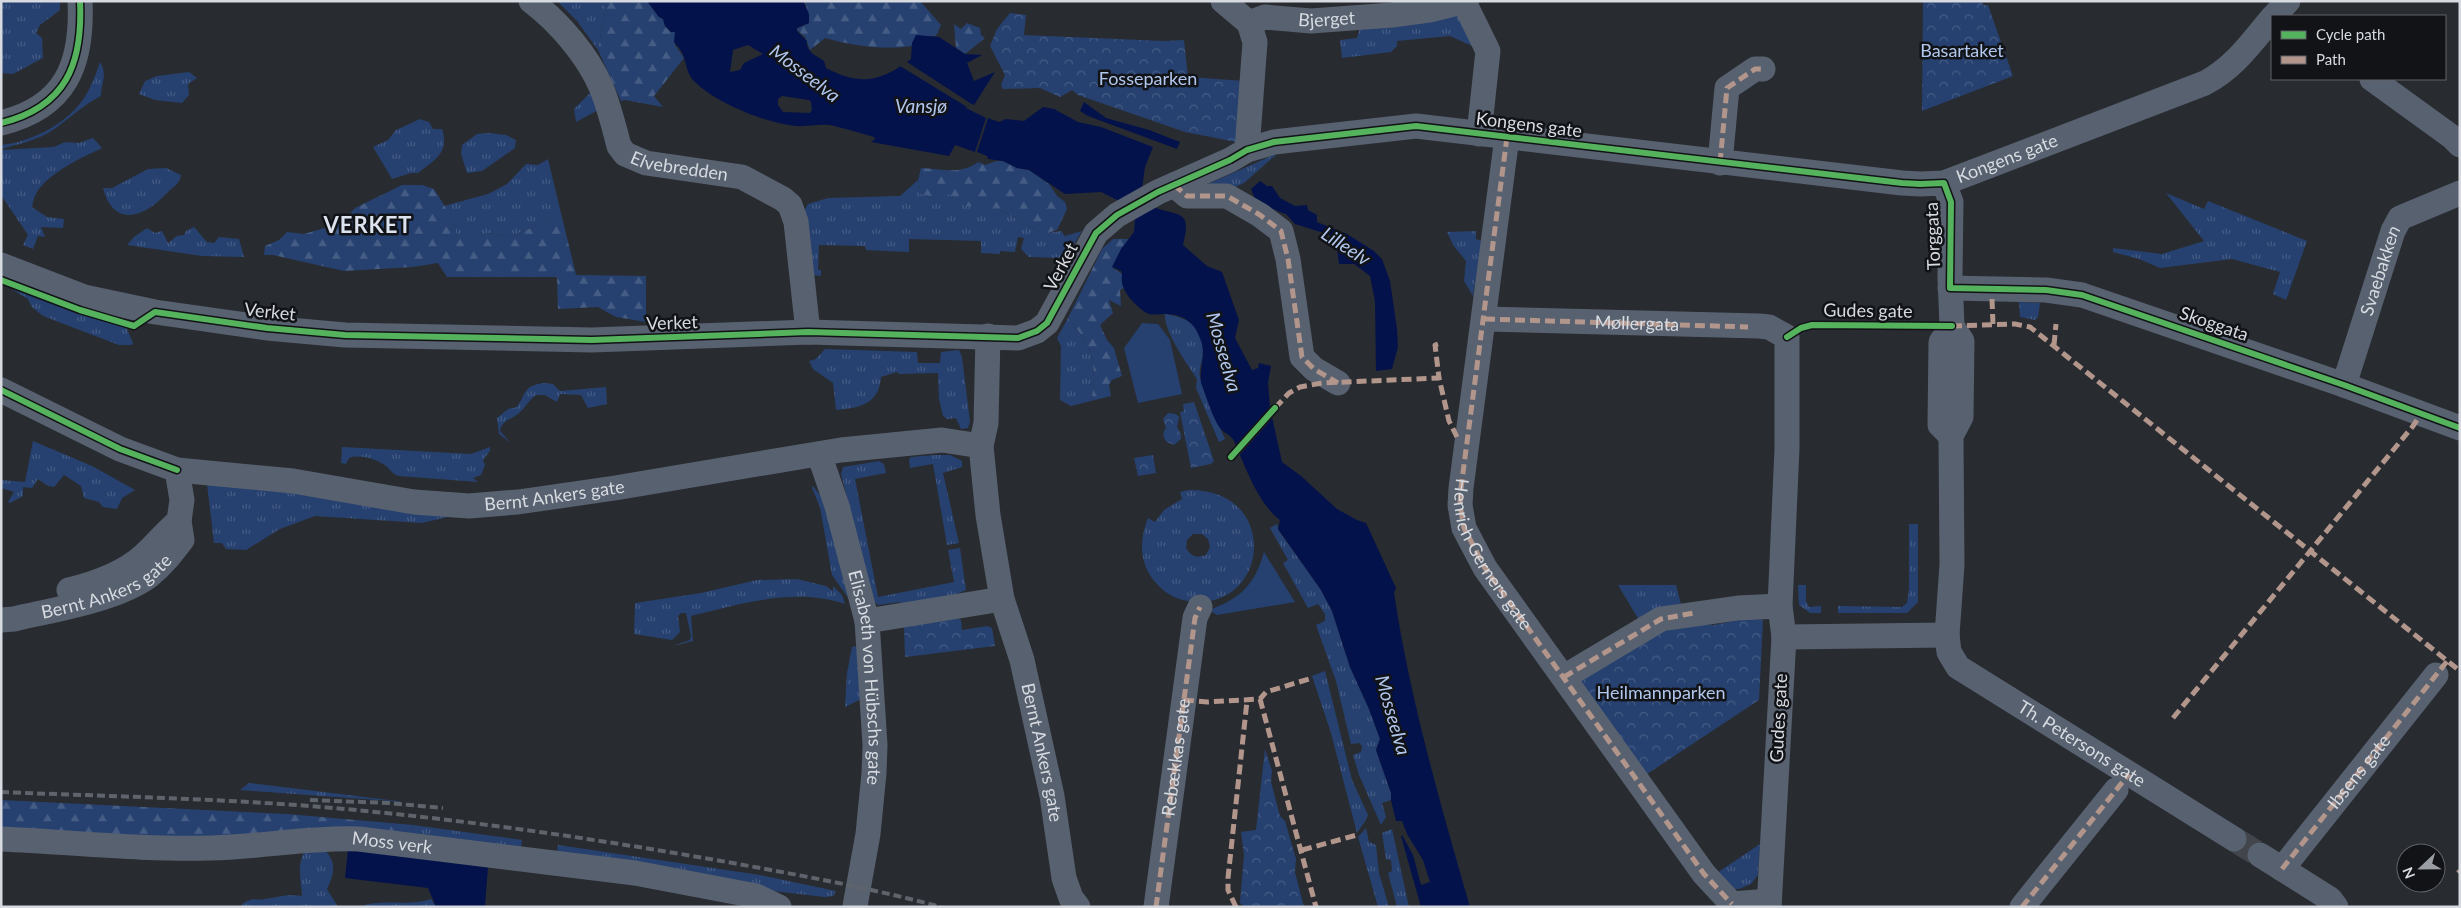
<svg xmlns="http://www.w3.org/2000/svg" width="2461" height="908" font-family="Lato,sans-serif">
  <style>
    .grass { fill: url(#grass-tufts); fill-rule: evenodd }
    .forest { fill: url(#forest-firs) }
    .park { fill: url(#park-crowns) }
    .garden { fill: #264170 }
    .water { fill: #04124b; fill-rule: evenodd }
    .pier { fill: #282b30 }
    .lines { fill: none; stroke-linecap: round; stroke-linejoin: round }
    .minor-tunnel { stroke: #42454b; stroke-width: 25; stroke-dasharray: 25 12; stroke-linecap: butt }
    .minor { stroke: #58616f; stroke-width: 25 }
    .rail { stroke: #5f646c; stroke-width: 4; stroke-dasharray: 8 4; stroke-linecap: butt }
    .quiet { stroke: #b2968c; stroke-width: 5; stroke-dasharray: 10 5; stroke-linecap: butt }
    .cycleway-casing { stroke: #111317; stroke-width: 9 }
    .cycleway { stroke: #56b35d; stroke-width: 6 }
    .labels { text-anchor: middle; stroke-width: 5; stroke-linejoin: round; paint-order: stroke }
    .street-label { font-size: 18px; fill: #d7dbe1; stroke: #111317 }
    .park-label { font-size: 18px; fill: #b1c7ed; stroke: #111317 }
    .water-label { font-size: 19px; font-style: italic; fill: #b1c7ed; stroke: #111317 }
    .district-label { font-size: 22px; font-weight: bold; letter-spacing: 1px; fill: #dce3ef; stroke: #111317 }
  </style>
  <defs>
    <pattern id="grass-tufts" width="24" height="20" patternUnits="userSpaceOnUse" patternTransform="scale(1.25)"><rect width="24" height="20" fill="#264170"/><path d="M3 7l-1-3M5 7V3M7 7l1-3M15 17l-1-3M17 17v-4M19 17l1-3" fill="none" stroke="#455c84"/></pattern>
    <pattern id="forest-firs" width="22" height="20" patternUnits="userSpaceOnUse" patternTransform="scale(1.25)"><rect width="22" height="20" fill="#264170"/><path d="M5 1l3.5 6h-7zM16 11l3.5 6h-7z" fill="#455c84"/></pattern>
    <pattern id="park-crowns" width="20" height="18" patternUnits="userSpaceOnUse" patternTransform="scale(1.25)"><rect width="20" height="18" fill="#264170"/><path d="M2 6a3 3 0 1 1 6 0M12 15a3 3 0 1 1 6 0" fill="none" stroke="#455c84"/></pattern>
  </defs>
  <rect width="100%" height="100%" fill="#282b30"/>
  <path class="grass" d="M1 1H60V10L40 25 36 33 42 38 43 58 13 74 1 73Z
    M557 1H595L606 7 598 50 577 21Z
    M1459 14 1472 46 1450 36 1397 41V46L1391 52 1342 58 1340 40 1357 38 1360 28Z
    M100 62C108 75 101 82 101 96 83 105 69 119 53 130 38 140 19 144 1 149V145C31 142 64 125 82 101 90 90 96 74 100 62Z
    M189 72 197 78 188 84 189 95 182 103 155 100 139 94 145 81 157 76Z
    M592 91 600 109 576 122 574 109Z
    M420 119 429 122 433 129H442C450 153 434 160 418 173H411L392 179 373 147 388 140 396 130Z
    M489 133 506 135 516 140 515 148 482 171 467 173 461 154 462 145 477 134Z
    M93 138 102 148C81 158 50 172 37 192 34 196 33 203 32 207L47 217 64 219 63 228 41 227 45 237 38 236 33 249 23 245 28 235 1 195V150L54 147 65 142 79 143Z
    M1278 153 1244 183 1233 188 1192 191Z
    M548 159 561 213 541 224 509 237 491 233 457 239 454 221 444 206 488 194 507 184 526 164 538 165Z
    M166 168 181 175C180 184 173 187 167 193 145 217 114 229 103 188H112L148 169Z
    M918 180 921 194H950L982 206 997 208 1037 230 1048 233 1061 231 1065 236 1082 231 1068 254 1066 253 1061 258 1029 257 1021 249 1024 238 1018 237 1015 252 1000 251V254L981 253V241L909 239V252L866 250 865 246 819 245 818 270H821V276L812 275 802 215 808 204 828 198 900 196Z
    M2166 193 2204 209 2208 201 2307 241 2286 300 2273 294 2280 272 2232 259 2160 268 2139 259 2113 252V248L2162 254 2204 241Z
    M194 227 207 242 214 243 219 237 239 239 244 257 202 256 127 245 134 237 147 228 155 233 162 231 168 243 177 236 184 235 186 231Z
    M1476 231V239L1482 241 1473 296 1464 281 1466 261 1453 245 1447 232Z
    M10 288 126 327 133 343 132 345H119L43 316 32 307 28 299Z
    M2019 302 2040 303 2038 317 2035 320 2020 317Z
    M1165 314C1185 317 1203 325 1203 350 1204 358 1198 368 1200 377 1204 394 1213 411 1220 428L1225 439 1219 442 1196 388 1197 379C1187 363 1164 333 1165 314Z
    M1068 318C1091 344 1099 367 1091 401L1071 406 1060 400 1061 346 1057 338Z
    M825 349 917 352 918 363H940L941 352 959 350 962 357 970 422 968 428 961 429 956 418 947 419 943 416 939 399 938 373 899 374 897 372 881 377C879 404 860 408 836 410L833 383 813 369 809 361 816 359Z
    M544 383 553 384 560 391 606 387 607 404 588 408 581 395 560 394 557 402 545 395H536C529 400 525 408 519 413 511 420 502 420 500 431L511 443 499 434 497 418 508 409 517 407C527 392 523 386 544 383Z
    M33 441 92 466 135 490 122 498 117 509 103 507 99 502 84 498 81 486 64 475 54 487 48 486 38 479 32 488 23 487V496L10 503 8 502 14 492 1 488V480L25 482Z
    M342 447 471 454 490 447V451L483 460 485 465 481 475 473 478 478 482 399 476C392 474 391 470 386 466 376 459 360 454 349 458L346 464 341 463Z
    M935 455H950L962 461V467L943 473 959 543 947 545 933 464 910 468 909 460 911 457Z
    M879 461 884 464 886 473 855 479 878 597 954 582 948 550 960 548 966 590 950 597 901 604 900 602 878 605 874 601 841 474 843 467Z
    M207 484 315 495 456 515 422 523 315 516 280 529 246 550 226 549 222 543H214Z
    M813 486 823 499 849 599 832 575 820 507 812 488Z
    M1189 490C1278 489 1271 604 1196 602 1180 601 1166 595 1156 583 1139 564 1139 541 1148 518L1155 522 1164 510 1182 499 1180 492ZM1193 534H1202L1208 539 1210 547 1206 555C1196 558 1192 557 1186 548L1187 540Z
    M1277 524 1279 531 1321 590 1332 611 1350 667 1369 709 1380 739 1376 750 1391 793V800L1382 803 1386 817 1381 825 1359 775 1353 755 1361 752 1362 746 1359 743 1351 744 1336 681 1316 625 1325 621V614L1318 604 1308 608 1283 563 1288 560 1270 528Z
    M1909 524H1918V602L1907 613H1838V606L1902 607 1907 603 1909 589Z
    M797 579 826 586 833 591V586L842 595 845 604C797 587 739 604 691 616L693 641 673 646 690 640 691 636 686 613H681L678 616 680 632 672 640 634 634 635 603 701 593 757 580Z
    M1618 585H1676L1682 608 1642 625Z
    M1798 585H1806V601L1809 607 1821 606V613H1810L1799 605Z
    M854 646 858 648 861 699 845 707 847 673 852 647Z
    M1325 671 1352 780 1368 815 1366 820 1357 833 1331 733 1312 676Z
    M249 783 405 802 240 790Z
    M413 825 522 840 521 848 411 838Z
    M1366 828 1369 842 1376 845 1379 873 1389 907H1378L1358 837Z
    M1392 829 1409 907H1397L1388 873 1392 871 1391 860 1386 859 1382 833Z
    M1760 844 1758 875 1751 884 1739 889H1734L1714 875Z
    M558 845 760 875 836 891 833 896 825 897 748 888 557 852Z
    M322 848C337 860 335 873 327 889L338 907H242V904C255 896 253 901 265 899 281 897 285 894 302 896 301 878 296 865 306 849Z
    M431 899 436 907H361C378 898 409 907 431 899Z"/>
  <path class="forest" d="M595 1H647L659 17 663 19 665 26 671 32H675V45L684 58 654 96 663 107 625 100 621 101 598 50 606 7Z
    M803 1H920L941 25 936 36H925L912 43V46C883 50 853 46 825 38L810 50 805 37 796 29 809 23 806 5Z
    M967 23 980 28 981 35 985 38 965 54 956 48 954 24 961 29Z
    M997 161H1003L1017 168 1029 170 1049 184 1057 196 1065 202 1067 209 1057 230 1048 233 1037 230 997 208 966 206 950 194 940 198 921 194 918 180 921 168C941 169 962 175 978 162L985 165Z
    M402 185H422L434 189 454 221 457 238 491 233 509 237 541 224 561 213 576 275 646 276V322L616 317 598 307 558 309 557 277H447L438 263 413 267 344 271 273 255H264L265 246 279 240 287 232 304 234 341 223 355 208Z
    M1113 239H1129L1113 265V268L1122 274 1124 288 1120 290 1121 306 1109 300 1113 313 1100 325 1107 340 1114 348 1122 376 1112 380 1109 385 1111 396 1091 401C1099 367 1091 344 1068 318L1102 249Z
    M1 800 287 814 413 825 411 838 231 841 1 832Z"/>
  <path class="park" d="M1923 1H1982L1983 5H1988L2013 76 1922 111Z
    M1010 13 1026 15 1024 35 1164 41 1184 40 1188 77 1245 81 1236 142 1185 132 1078 95 1072 90 1060 97 1040 88 1003 89 1001 85 1005 75 990 46 997 29Z
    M1194 402 1214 461 1211 464 1191 468 1180 412 1184 411 1183 404Z
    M1168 413 1176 414 1179 417 1177 427 1181 434V439L1174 445 1167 442C1163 438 1162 432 1166 428L1163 419Z
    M1153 455 1156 473 1138 476 1134 458Z
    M956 617 961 620 962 630 987 626 992 628 995 646 905 657 904 626Z
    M1750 618 1763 620 1759 700 1644 776 1573 674 1663 622 1714 625Z
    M1265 749 1272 771 1271 782 1280 816 1285 821 1296 859 1295 872 1304 907H1245L1240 903 1244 855 1241 832 1256 830Z"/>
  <path class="garden" d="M1142 323 1158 324 1170 340 1182 394 1138 403 1124 348Z
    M1264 552 1295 602 1217 615 1212 612V609C1242 597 1255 584 1264 552Z"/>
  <path class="water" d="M647 1H803L809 14V23L797 28V31L807 41C805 51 817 56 824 61L826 68C861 86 880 82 911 59L912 43 916 35 939 37 965 54 982 55 967 63 974 81 995 72 974 105 970 103 966 108 986 118 975 152 955 145 949 156 871 142 875 139 874 137C860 133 848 129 834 126 822 123 808 127 796 126 765 123 713 102 692 79 686 71 686 59 681 51 679 47 676 45 674 42L675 32H671L665 26 663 19 659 17ZM748 45 763 54 744 63 740 70 730 72 733 50ZM782 96 809 100 811 102 812 110 810 113 783 112 778 105V99Z
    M1084 102 1106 118 1149 130 1180 142 1177 149 1088 116 1080 111Z
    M1043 107 1054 109 1078 122 1101 127 1153 147 1145 167 1142 189H1144L1156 208C1183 217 1191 211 1183 245L1207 266 1222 272 1239 320 1235 338 1252 370 1258 368 1259 363 1271 366 1268 383 1270 408 1282 462 1301 476 1337 509 1357 520 1366 523 1396 588 1394 593C1410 699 1440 803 1470 907H1421L1401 836 1407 834 1402 821H1396L1391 800V793L1376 750 1380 739 1369 709 1350 667 1332 611 1321 590 1278 529 1280 520C1258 504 1245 466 1234 441 1230 434 1225 434 1221 429 1213 420 1206 395 1201 383 1199 369 1206 354 1201 341 1195 322 1183 314 1164 314 1157 314 1151 316 1145 312 1136 306 1123 293 1122 282 1121 277 1123 275 1121 271L1112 267 1121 249 1134 232 1135 218 1119 201 1101 192 1065 194 1029 170 1017 168 1003 161 988 159 987 156 977 152 988 118 999 122 1006 119 1024 121Z
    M1260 181 1267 186H1272L1280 198 1295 206 1307 205 1308 210 1317 215V222L1347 234 1374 251 1382 259 1390 281 1397 329 1398 347 1392 369 1376 371 1375 301 1370 276 1354 264H1339L1337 248 1330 235 1295 224 1286 214C1277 212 1272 207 1262 206L1261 201 1255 199 1251 189Z
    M348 849 488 867 485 906 436 907 428 888 345 878Z"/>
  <path class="pier" d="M904 60 970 103 967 107 900 66Z
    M1272 405 1275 415 1237 458 1233 448Z
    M1407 834 1423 860 1430 882 1421 885 1413 855 1402 835Z"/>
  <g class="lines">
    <path class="minor-tunnel" d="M2234 839 2260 855"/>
    <g class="minor">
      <path id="s1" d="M531 1C559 22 588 56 601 87 609 106 614 127 619 146L625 154 646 163 742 177 783 199 790 205 796 222 808 332"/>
      <path d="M1223 1 1249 23 1255 42 1247 150"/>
      <path d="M1464 2 1488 51 1479 134"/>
      <path d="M2274 16 2288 1"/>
      <path id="s2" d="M1249 23 1265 17 1311 21 1392 15 1429 10 1466 1"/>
      <path d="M2372 79 2452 137 2460 145"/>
      <path d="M1 123C66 107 83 64 80 1"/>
      <path d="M1507 137 1461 488 1460 505 1464 528 1485 568 1704 874 1732 904 1769 901"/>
      <path d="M1720 163 1727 88 1755 69H1763"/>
      <path id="s3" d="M1944 183 1951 202 1950 277 1952 326 1962 341 1961 417 1951 436 1952 565 1947 635 1949 652 1958 667 2234 839"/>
      <path d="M1174 185 1187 196H1227L1260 215 1281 231 1288 259 1302 357 1314 369 1338 383"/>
      <path id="s4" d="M1 265 84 297 155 312 267 328 345 335 592 340 808 332 1018 338 1037 331 1047 323 1096 233 1117 215 1158 192 1230 160 1247 150 1274 142 1416 126 1902 183 1920 184 1944 183 2205 83C2234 68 2251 43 2272 18"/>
      <path d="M1950 288 2046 290 2082 295 2344 385 2460 428"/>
      <path d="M1485 319 1759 326 1769 327 1787 337V448L1780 606 1784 637 1769 907"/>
      <path id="s5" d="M988 336 986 423 981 446 988 515 1002 599 1022 660 1052 796 1064 878 1071 898 1078 907"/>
      <path id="s6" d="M2344 385 2393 231 2400 218 2460 193"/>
      <path id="s7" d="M1 390 120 449 177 470 293 481 414 502 469 506 518 502 615 488 841 450 942 440 981 446"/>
      <path d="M1951 436 1940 425 1941 342 1952 326"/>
      <path id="s8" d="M819 454 837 506 867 621 875 745 874 773 868 834 855 906"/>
      <path d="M69 590C93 584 124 573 143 556 156 545 165 532 179 521"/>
      <path id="s9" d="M1 620 14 619C52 610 117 600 149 576 162 566 172 553 182 540L179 521 182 500 177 470"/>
      <path d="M867 621 1002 599"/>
      <path d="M1784 637 1947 635"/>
      <path d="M1564 677 1661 619 1738 608 1780 606"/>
      <path id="s10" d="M1 839C71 842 141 850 211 848 261 847 310 837 359 839L635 873 756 896 779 907"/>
      <path d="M2260 855 2330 899 2336 907"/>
      <path d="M2282 869 2436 675"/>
      <path id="s11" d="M1156 907 1195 618 1200 607"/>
      <path d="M2022 907 2116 790"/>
    </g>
    <path class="rail" d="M1 792C100 796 198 798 297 805 441 816 585 837 727 862 799 875 871 888 941 907
      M310 800 388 803 443 808"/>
    <g class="quiet">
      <path id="s12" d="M1507 137 1461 488 1460 505 1464 528 1485 568 1704 874 1732 904"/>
      <path d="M1720 163 1727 88 1755 69H1763"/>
      <path d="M1174 185 1187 196H1227L1260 215 1281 231 1288 259 1302 357 1314 369 1338 383"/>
      <path d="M1992 299 1993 325"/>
      <path id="s13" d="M1485 319 1748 327"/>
      <path d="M1952 326 2015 324 2030 327 2460 671"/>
      <path d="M1438 344 1435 345 1439 378"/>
      <path d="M2054 345 2056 324"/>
      <path d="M1275 408 1289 393 1300 387 1322 383 1439 378 1449 421 1457 437"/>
      <path d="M1564 677 1661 619 1694 613"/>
      <path d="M1260 699 1316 907"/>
      <path d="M1184 700 1207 702 1260 699 1266 692 1309 679"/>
      <path d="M2173 718 2413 426 2421 414"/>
      <path d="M1302 850 1357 835"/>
      <path id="s14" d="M2282 869 2448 660"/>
      <path d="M2458 873 2460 871"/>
      <path d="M1156 907 1195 618 1200 607"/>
      <path d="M1236 907 1228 890V878L1247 701"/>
      <path d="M2022 907 2129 774"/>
    </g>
    <defs>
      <path id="cycleway" d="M1 123C66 107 83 64 80 1
        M1 280 80 310 134 326 155 312 267 328 345 335 592 340 808 332 1018 338 1037 331 1047 323 1096 233 1117 215 1158 192 1230 160 1247 150 1274 142 1416 126 1902 183 1920 184 1944 183 1951 202 1950 288 2046 290 2082 295 2344 385 2460 428
        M1787 337 1801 328 1812 325 1952 326
        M1 390 120 449 177 470
        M1231 457 1275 408"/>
    </defs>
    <use href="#cycleway" class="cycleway-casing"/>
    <use href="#cycleway" class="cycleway"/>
  </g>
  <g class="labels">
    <g class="street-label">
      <text dy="6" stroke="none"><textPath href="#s2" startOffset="79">Bjerget</textPath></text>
      <text transform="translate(1529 125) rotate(7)" y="6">Kongens gate</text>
      <text dy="6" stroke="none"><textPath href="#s4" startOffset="2105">Kongens gate</textPath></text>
      <text dy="6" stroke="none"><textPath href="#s1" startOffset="240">Elvebredden</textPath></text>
      <text transform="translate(1933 236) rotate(-92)" y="6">Torggata</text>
      <text transform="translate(1061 267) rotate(-62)" y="6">Verket</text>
      <text dy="6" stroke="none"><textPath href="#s6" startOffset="120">Svaebakken</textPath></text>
      <text transform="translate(1868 311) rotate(1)" y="6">Gudes gate</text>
      <text transform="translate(270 312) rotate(6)" y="6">Verket</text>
      <text transform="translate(672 323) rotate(-2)" y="6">Verket</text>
      <text dy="6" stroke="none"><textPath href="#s13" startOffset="152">Møllergata</textPath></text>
      <text transform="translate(2214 324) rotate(19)" y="6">Skoggata</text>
      <text dy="6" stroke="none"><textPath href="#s7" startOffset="574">Bernt Ankers gate</textPath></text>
      <text dy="6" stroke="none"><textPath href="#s12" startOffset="429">Henrich Gerners gate</textPath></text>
      <text dy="6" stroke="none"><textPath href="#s9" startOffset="112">Bernt Ankers gate</textPath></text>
      <text dy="6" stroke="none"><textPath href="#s8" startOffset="230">Elisabeth von Hübschs gate</textPath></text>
      <text transform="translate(1779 718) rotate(-87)" y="6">Gudes gate</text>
      <text dy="6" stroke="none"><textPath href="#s3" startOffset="639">Th. Petersons gate</textPath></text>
      <text dy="6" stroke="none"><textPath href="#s5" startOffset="424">Bernt Ankers gate</textPath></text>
      <text dy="6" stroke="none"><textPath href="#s11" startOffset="151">Rebækkas gate</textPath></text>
      <text dy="6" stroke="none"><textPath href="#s14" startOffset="124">Ibsens gate</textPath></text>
      <text dy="6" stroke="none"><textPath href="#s10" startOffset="392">Moss verk</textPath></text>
    </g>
    <g class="park-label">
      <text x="1962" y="57">Basartaket</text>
      <text x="1148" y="85">Fosseparken</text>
      <text x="1661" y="699">Heilmannparken</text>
    </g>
    <g class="water-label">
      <text transform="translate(805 73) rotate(37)" y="7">Mosseelva</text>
      <text x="921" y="113">Vansjø</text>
      <text transform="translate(1346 246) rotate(33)" y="7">Lilleelv</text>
      <text transform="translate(1224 352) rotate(74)" y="7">Mosseelva</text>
      <text transform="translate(1393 715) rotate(74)" y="7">Mosseelva</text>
    </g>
    <g class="district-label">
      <text x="368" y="233">VERKET</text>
    </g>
  </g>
  <rect width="2461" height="908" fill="none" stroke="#d7dbe1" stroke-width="5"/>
  <rect x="2271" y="15" width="175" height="65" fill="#111317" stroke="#606368"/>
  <rect x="2281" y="31" width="25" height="8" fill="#56b35d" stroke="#606368"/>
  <text x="2316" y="40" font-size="15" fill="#d7dbe1">Cycle path</text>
  <rect x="2281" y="56" width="25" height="8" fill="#b2968c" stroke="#606368"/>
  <text x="2316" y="65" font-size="15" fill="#d7dbe1">Path</text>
  <g transform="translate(2421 868) rotate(248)"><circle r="24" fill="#111317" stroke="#606368"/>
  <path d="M0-4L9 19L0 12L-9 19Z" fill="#9a9da3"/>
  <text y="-8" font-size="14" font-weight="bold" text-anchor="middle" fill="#d7dbe1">N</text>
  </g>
</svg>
